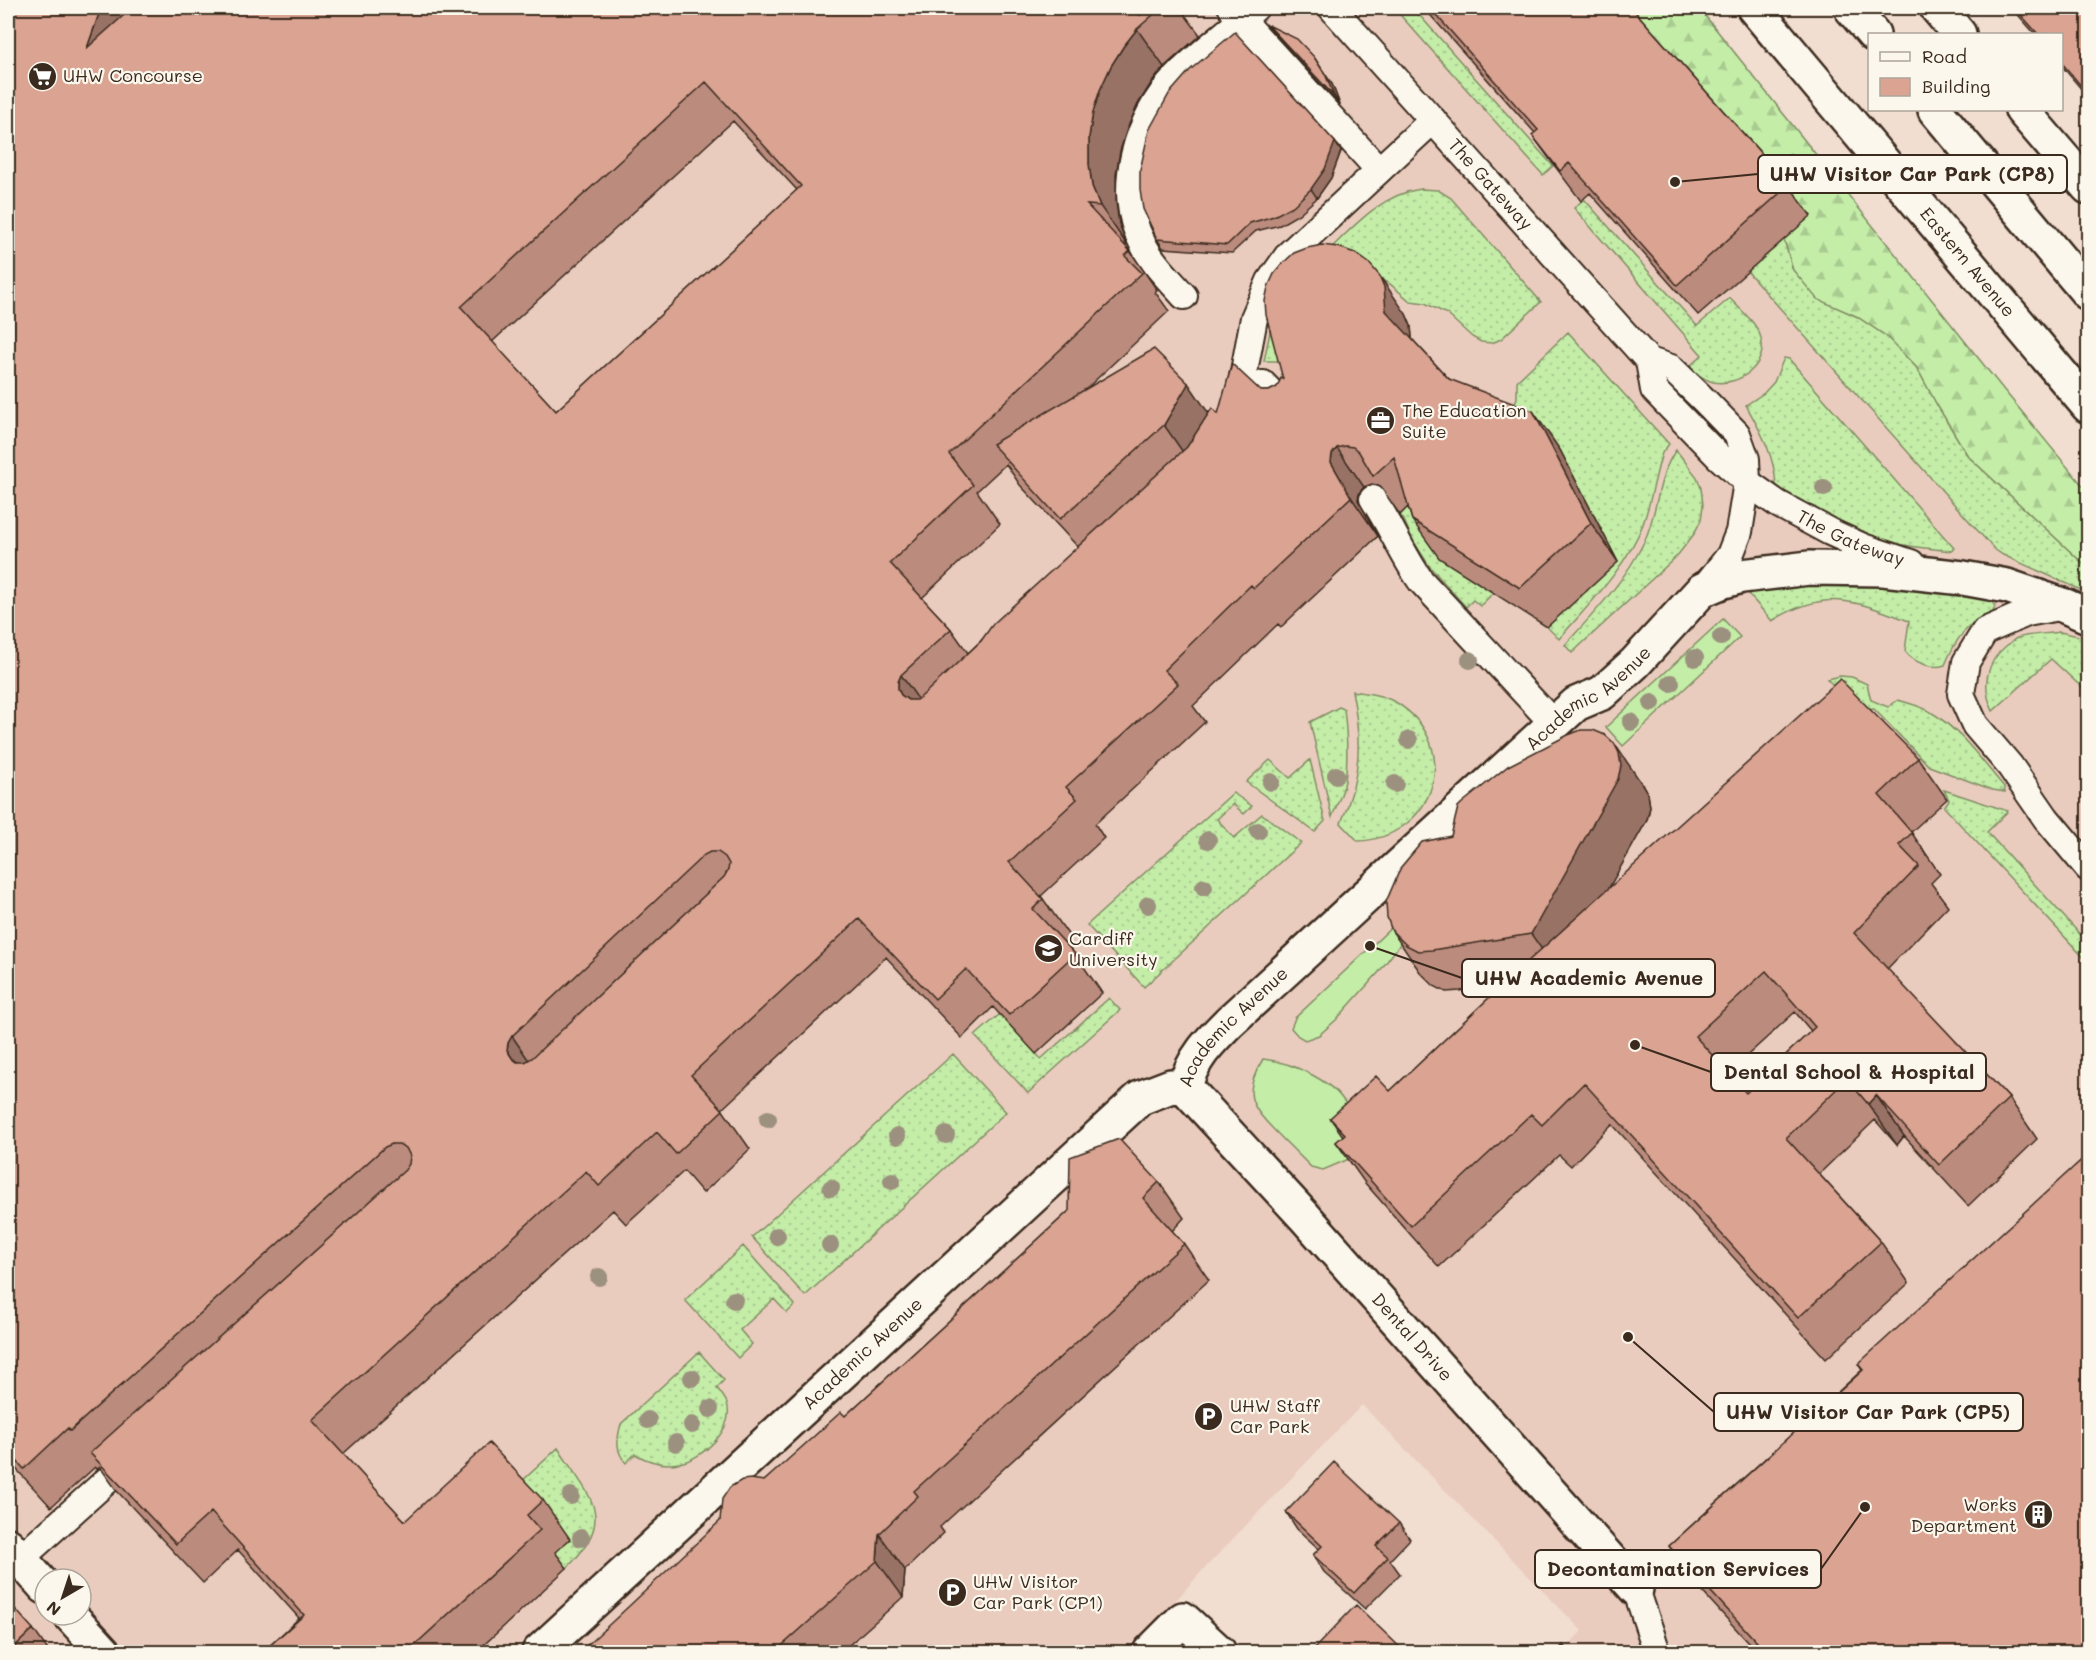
<svg xmlns="http://www.w3.org/2000/svg" width="2096" height="1660" font-family="Mali,sans-serif">
  <style>
    .built { fill: #eaccbe; fill-rule: evenodd }
    .grass { fill: url(#grass-dots); stroke: #808c63; stroke-width: 1.5 }
    .forest { fill: url(#forest-firs); stroke: #808c63; stroke-width: 1.5 }
    .garden { fill: #c4eda8; stroke: #808c63; stroke-width: 1.5 }
    .lines { fill: none; stroke-linecap: round; stroke-linejoin: round }
    .lane-casing { stroke: #3b2a1e; stroke-width: 30 }
    .street-casing { stroke: #3b2a1e; stroke-width: 38 }
    .highway-casing { stroke: #3b2a1e; stroke-width: 38 }
    .lane { stroke: #fbf7ec; stroke-width: 26 }
    .street { stroke: #fbf7ec; stroke-width: 33 }
    .highway { stroke: #fbf7ec; stroke-width: 33 }
    .tree { fill: #9c907e }
    .wall { fill: #bb8c7e; stroke: #3b2a1e; stroke-width: 1.5; fill-rule: evenodd }
    .shaded-wall { fill: #997266; stroke: #3b2a1e; stroke-width: 1.5 }
    .building { fill: #daa392; stroke: #3b2a1e; stroke-width: 1.5; fill-rule: evenodd }
    .labels { text-anchor: middle; stroke-width: 4.5; stroke-linejoin: round; paint-order: stroke }
    .poi-label { font-size: 18px; fill: #3b2a1e; stroke: #fbf7ec; text-anchor: start }
    .street-label { font-size: 18px; fill: #3b2a1e; stroke: #fbf7ec }
    .leader { fill: none; stroke: #3b2a1e; stroke-width: 2 }
    .callout-dot { fill: #3b2a1e; stroke: #fbf7ec; stroke-width: 2 }
    .callout { fill: #fbf7ec; stroke: #3b2a1e; stroke-width: 2 }
    .callout-label { font-size: 20px; text-anchor: middle; font-weight: bold; fill: #3b2a1e }
  </style>
  <defs>
    <pattern id="grass-dots" width="8" height="8" patternUnits="userSpaceOnUse" patternTransform="scale(1.5)"><rect width="8" height="8" fill="#c4eda8"/><path d="M2 2h.1M6 6h.1" fill="none" stroke="#a9cb90" stroke-width="1.8" stroke-linecap="round"/></pattern>
    <pattern id="forest-firs" width="22" height="20" patternUnits="userSpaceOnUse" patternTransform="scale(1.5)"><rect width="22" height="20" fill="#c4eda8"/><path d="M5 1l3.5 6h-7zM16 11l3.5 6h-7z" fill="#a9cb90"/></pattern>
  </defs>
  <rect width="100%" height="100%" fill="#f1ded1"/>
  <filter id="ink" filterUnits="userSpaceOnUse"><feTurbulence type="fractalNoise" baseFrequency=".0167" numOctaves="2"/><feDisplacementMap in="SourceGraphic" scale="12" xChannelSelector="R" yChannelSelector="G"/><feConvolveMatrix kernelMatrix="1 2 1 2 8 2 1 2 1" color-interpolation-filters="sRGB"/></filter>
  <g filter="url(#ink)">
    <path class="built" d="M8 8H1656L2088 512V1652H1562L1582 1631 1362 1405 1203 1570 1130 1652H8ZM45 1579H81V1615H45Z"/>
    <path class="grass" d="M1394 8H1413L1553 166 1543 175Z
      M1421 189 1438 190 1451 198 1541 302 1501 339 1492 343 1481 342 1472 337 1447 314 1425 303 1410 301 1390 284 1325 254C1353 227 1381 194 1421 189Z
      M1584 199 1697 326 1730 298C1739 309 1755 321 1760 335 1771 364 1739 387 1713 382 1704 380 1696 373 1688 368L1702 355 1574 208Z
      M1784 239 1793 270 1817 298 1856 316 1886 336 1917 368 1937 405 1968 456 2088 568V593L2003 555 1994 549 1747 271Z
      M1271 327 1284 361H1264Z
      M1568 332 1669 444 1662 453C1655 476 1651 502 1643 524 1626 568 1589 604 1559 639L1547 627 1504 427 1517 398V381Z
      M1784 358 1789 359 1954 548 1952 551C1933 549 1912 547 1893 543 1851 533 1813 508 1776 487 1775 456 1761 432 1746 405L1764 393 1774 382Z
      M1676 450 1697 477 1701 488 1703 505 1701 520 1694 534 1677 556 1572 653 1565 645C1594 613 1625 581 1644 542 1658 513 1657 476 1676 450Z
      M1406 468 1438 556 1493 593 1480 606 1473 600 1466 607 1430 567 1412 539 1404 520 1382 490Z
      M1826 579 1961 594 1991 601 1995 606 1993 612C1966 624 1956 638 1945 665 1931 670 1913 662 1905 651L1909 621C1854 600 1825 588 1772 621L1744 589Z
      M2060 632 2088 638V693L2051 659 1993 711C1982 688 1985 663 2006 646 2009 644 2013 640 2017 638 2030 634 2047 634 2060 632Z
      M1840 676 1852 677 1867 684 1871 700 1888 707 1898 700C1908 703 1920 706 1929 711 1959 728 1982 761 2004 787L2005 792 1993 790 1929 766 1874 709 1859 711 1827 679Z
      M1352 691C1367 693 1384 695 1397 703 1465 746 1434 838 1358 841L1341 823C1361 777 1362 740 1352 691Z
      M1339 707 1344 709C1347 734 1349 761 1344 786 1341 796 1336 807 1332 817L1310 722Z
      M1270 760 1290 778 1310 760 1325 821 1315 832 1246 782Z
      M1944 790 2008 811 1987 832 2088 943V962L1944 807 1949 800Z
      M1233 793 1252 806 1244 814 1233 804 1217 819 1234 838 1262 814 1301 843 1144 987 1087 925Z
      M1109 998 1120 1010 1028 1093 975 1036 1000 1014 1041 1059Z
      M953 1054 1006 1112 805 1296 752 1237Z
      M743 1246 795 1305 787 1313 774 1299 740 1330 752 1344 738 1358 685 1300Z
      M699 1352 724 1380 717 1388C720 1392 725 1398 727 1403 735 1429 703 1459 679 1463 663 1466 649 1462 635 1454L626 1463C615 1451 617 1438 621 1424Z
      M558 1448C590 1499 618 1516 567 1568L554 1554 519 1484Z"/>
    <path class="forest" d="M1626 8H1699L2003 389 2088 492V568L1968 456 1937 405 1917 368 1886 336 1856 316 1817 299 1793 270 1784 239 1810 216Z"/>
    <path class="garden" d="M1723 619 1740 637 1623 746 1606 727Z
      M1410 910 1407 935 1379 972 1336 1020 1319 1035 1305 1040 1298 1036 1291 1028 1295 1018Z
      M1263 1059C1291 1062 1339 1082 1349 1111 1352 1120 1349 1148 1349 1159L1323 1170 1311 1167C1300 1156 1288 1144 1277 1133 1250 1105 1242 1095 1263 1059Z"/>
    <g class="lines">
      <defs>
        <g id="lane">
          <path id="s1" d="M1332 8 1649 361 1671 368 1705 401 1737 434 1746 459 1747 482 1739 532 1730 555 1702 590"/>
          <path d="M1232 9 1379 170"/>
          <path d="M1184 296C1169 279 1152 263 1142 242 1115 190 1137 117 1176 77 1200 52 1230 31 1255 8"/>
          <path id="s2" d="M1649 361 1654 390 1718 456 1747 482 1778 504 1830 532 1863 547 1911 563"/>
          <path d="M1263 384 1293 415"/>
          <path d="M1237 409 1254 318 1270 281 1289 254 1433 120"/>
          <path d="M1373 499C1391 525 1402 555 1421 581L1554 724"/>
          <path d="M2064 606 2027 613 1985 631 1966 662 1961 694 1975 725 2010 766 2046 818 2088 868"/>
          <path d="M20 1559 133 1457"/>
          <path d="M1636 1589 1657 1652"/>
        </g>
        <g id="street">
          <path id="s3" d="M1185 1087C1192 1059 1209 1042 1229 1022L1554 724 1576 704 1602 693 1635 663 1702 590 1721 582 1742 576 1809 568 1883 569 1963 578 2007 586 2065 606"/>
          <path id="s4" d="M1185 1087 1304 1216 1636 1589"/>
          <path d="M8 1545 45 1587"/>
          <path d="M70 1615 104 1652"/>
          <path id="s5" d="M539 1652 1140 1098 1171 1086 1185 1087"/>
          <path d="M1150 1652 1183 1619 1219 1652"/>
        </g>
        <g id="highway">
          <path id="s6" d="M1754 8 2088 406"/>
          <path d="M1851 8 1873 34"/>
          <path d="M1937 8 1959 34"/>
          <path d="M1935 110 2088 293"/>
          <path d="M2022 110 2088 187"/>
          <path d="M2065 606 2088 616"/>
        </g>
      </defs>
      <use href="#lane" class="lane-casing"/>
      <use href="#street" class="street-casing"/>
      <use href="#highway" class="highway-casing"/>
      <use href="#lane" class="lane"/>
      <use href="#street" class="street"/>
      <use href="#highway" class="highway"/>
    </g>
    <g class="tree">
      <circle cx="1824" cy="488" r="9"/>
      <circle cx="1721" cy="637" r="9"/>
      <circle cx="1695" cy="658" r="9"/>
      <circle cx="1470" cy="660" r="9"/>
      <circle cx="1671" cy="683" r="9"/>
      <circle cx="1652" cy="703" r="9"/>
      <circle cx="1631" cy="722" r="9"/>
      <circle cx="1409" cy="740" r="9"/>
      <circle cx="1336" cy="775" r="9"/>
      <circle cx="1271" cy="782" r="9"/>
      <circle cx="1395" cy="784" r="9"/>
      <circle cx="1258" cy="831" r="9"/>
      <circle cx="1208" cy="840" r="9"/>
      <circle cx="1204" cy="887" r="9"/>
      <circle cx="1148" cy="905" r="9"/>
      <circle cx="768" cy="1119" r="9"/>
      <circle cx="946" cy="1135" r="9"/>
      <circle cx="897" cy="1136" r="9"/>
      <circle cx="892" cy="1181" r="9"/>
      <circle cx="831" cy="1188" r="9"/>
      <circle cx="777" cy="1236" r="9"/>
      <circle cx="830" cy="1245" r="9"/>
      <circle cx="599" cy="1277" r="9"/>
      <circle cx="734" cy="1300" r="9"/>
      <circle cx="692" cy="1378" r="9"/>
      <circle cx="710" cy="1409" r="9"/>
      <circle cx="648" cy="1420" r="9"/>
      <circle cx="692" cy="1425" r="9"/>
      <circle cx="676" cy="1443" r="9"/>
      <circle cx="571" cy="1496" r="9"/>
      <circle cx="581" cy="1538" r="9"/>
    </g>
    <path class="wall" d="M8 8 1140 15 1153 8H1180L1200 35 1164 67 1150 85 1138 104 1127 129 1120 151 1116 175V202L1119 224 1127 245H1123L1130 251 1157 290 1155 292 1169 311 1086 389 1218 414 1261 391H1269L1277 387 1283 379 1406 314 1411 326 1412 339 1449 379 1560 450 1618 562 1547 627 1439 558 1412 520 1408 507 1400 515 1380 486 1372 484 1364 487 1359 493 1358 500 1378 536 1281 627 1278 624 1193 706 1205 722 1095 824 1104 838 1041 896 1070 937 1065 943 1075 954 1102 993 1036 1054 993 1007 962 1038 886 957 722 1109 750 1149 703 1193 684 1171 626 1224 613 1210 343 1454 405 1521 543 1500 570 1539 555 1552 567 1568 475 1653H269L266 1649 299 1618 238 1550 203 1583 117 1491 100 1467 97 1469 95 1467 51 1507 8 1460ZM733 121 797 190 556 411 492 342ZM1006 464 1020 485 1078 547 968 653 951 629 922 598 1000 524 977 491Z
      M1424 8H1632L1789 185 1811 216 1698 315 1590 193 1581 201 1554 165 1532 135 1535 133Z
      M2012 8H2088V97L2061 65V34H2035Z
      M1268 25 1332 84 1340 105 1274 33Z
      M1341 151 1331 178 1317 198 1299 214 1280 225 1256 231 1232 253 1163 248 1157 239Z
      M1918 758 1947 799 1911 832 1940 874 1931 883 1948 906 1887 969 2009 1098 2037 1139 1968 1206 1904 1136 1897 1145 1875 1120 1819 1174 1881 1242 1909 1283 1826 1359 1612 1124 1571 1166 1559 1155 1439 1267 1365 1183 1336 1142 1343 1136 1330 1118 1390 1091 1504 984 1460 991 1446 992 1434 986 1420 972 1392 931 1451 836 1642 784 1648 794 1650 807 1647 820 1608 889ZM1795 1012 1811 1031 1746 1093 1728 1073Z
      M1159 1182 1184 1218 1172 1231 1184 1244 1209 1280 940 1527 944 1533 905 1570 903 1597 840 1653H584L764 1481 845 1416 1069 1211Z
      M1858 1364 2088 1653H1758L1698 1587 1669 1546 1862 1370Z
      M1286 1512 1399 1523 1410 1539 1390 1560 1400 1574 1365 1609 1324 1572 1313 1555 1319 1549 1297 1529Z
      M33 1629 50 1653H8Z"/>
    <path class="shaded-wall" d="M101 8H142L87 48Z
      M1137 29 1164 67 1150 85 1138 104 1127 129 1120 151 1116 175V202L1119 224 1127 245 1100 206 1092 186 1089 164V137L1093 112 1100 90 1111 66 1123 47Z
      M1314 57 1332 84 1340 105 1334 96Z
      M1335 142 1341 151 1331 178 1317 198 1311 189Z
      M1379 275 1406 314 1411 326 1413 350 1386 311Z
      M1188 383 1216 424 1192 465 1164 425Z
      M1533 411 1560 450 1618 562 1591 523Z
      M1337 448 1364 487 1359 493 1358 500 1378 536 1351 497 1331 462 1332 454Z
      M901 675 928 713 901 695 898 689V682Z
      M1614 743 1642 784 1648 794 1650 807 1647 820 1560 975 1531 934Z
      M512 1036 539 1075 512 1058 507 1050 508 1043Z
      M1876 1095 1904 1136 1897 1145 1868 1104Z
      M879 1534 905 1570 903 1597 877 1561Z"/>
    <path class="building" d="M8 8H101L87 48 132 8H1133L1140 15 1153 8H1161L1137 29 1123 47 1111 66 1100 90 1093 112 1089 137V164L1092 186 1100 206 1087 205 1130 251 1125 256 1142 273 949 454 973 485 890 563 951 629 901 675 898 682V689L901 695 908 700H916L922 696 981 641 993 624 1187 447 1212 408 1218 414 1232 364 1261 391H1269L1277 387 1281 378 1283 379 1266 315 1265 301 1268 287 1274 274 1283 263 1294 253 1307 248 1322 245 1338 247 1355 253 1369 263 1379 275 1384 287 1386 311 1449 379 1533 411 1591 523 1520 588 1412 520 1394 457 1373 476 1359 452 1353 447 1345 446 1337 448 1332 454 1331 462 1351 497 1254 588 1251 585 1164 670 1178 684 1066 787 1077 799 1009 862 1043 899 1033 909 1075 954 1009 1015 966 969 935 999 859 919 691 1075 723 1110 676 1154 657 1132 599 1186 586 1171 312 1420 405 1521 489 1443 543 1500 527 1515 540 1530 406 1653H269L266 1649 304 1615 211 1512 176 1544 90 1453 405 1170 409 1164 410 1156 406 1148 399 1144H392L385 1147 70 1431 68 1428 24 1469 8 1451ZM706 82 801 186 556 411 461 307ZM710 852H718L725 857 729 864 728 870 724 877 532 1058 525 1062H517L512 1058 507 1050 508 1043 512 1036 704 855Z
      M1430 8H1632L1789 185 1677 285 1569 163 1560 171 1532 135 1538 130Z
      M2015 8H2088V94L2061 62V34H2038Z
      M1268 25 1297 39 1314 57 1326 76 1334 96Z
      M1235 32 1335 142 1325 169 1311 189 1293 206 1274 216 1250 223 1227 245 1157 239 1143 209 1140 190V170L1149 130 1169 94 1190 70Z
      M1154 349 1188 383 1187 386 1164 425 1060 519 992 444Z
      M1840 679 1918 758 1879 795 1912 833 1899 845 1919 866 1854 933 2009 1098 1939 1165 1876 1095 1868 1104 1847 1079 1786 1138 1881 1242 1798 1318 1584 1083 1542 1125 1531 1114 1411 1226 1336 1142 1345 1134 1330 1118 1376 1076 1390 1091 1525 964ZM1766 971 1815 1027 1746 1093 1695 1036Z
      M1581 730H1593L1605 735 1614 743 1619 753 1621 766 1618 779 1531 934 1432 950 1418 951 1406 945 1392 931 1387 917 1386 902 1401 867 1422 842 1451 836 1458 807 1462 803 1508 766 1568 735Z
      M1119 1139 1159 1182 1143 1198 1184 1244 914 1491 918 1496 879 1534 877 1561 777 1650 752 1651 750 1653H584L582 1650 720 1521 722 1499 730 1487 742 1480 751 1479 764 1481 841 1412 845 1416 1069 1211 1070 1157Z
      M2088 1154V1653H1767L1669 1546 1863 1370 1858 1364Z
      M1334 1462 1399 1523 1376 1546 1388 1557 1354 1593 1313 1555 1322 1546 1286 1512Z
      M8 1601 33 1629 12 1649 16 1653H8Z
      M1356 1605 1406 1653H1310Z
      M1563 1645 1570 1653H1556Z"/>
  </g>
  <defs>
    <symbol id="supermarket-disc" viewBox="-11 -11 22 22"><circle r="9.5" fill="#3b2a1e" stroke="#fbf7ec"/><path d="M-6-5.5h2.5l.6 2H6L4.5 2H-2.5L-4.4-4H-6ZM-1.5 3.2a1.3 1.3 0 1 0 .1 0ZM3 3.2a1.3 1.3 0 1 0 .1 0Z" fill="#fff"/></symbol>
    <symbol id="office-disc" viewBox="-11 -11 22 22"><circle r="9.5" fill="#3b2a1e" stroke="#fbf7ec"/><path d="M-6-3h4V-5.5h4V-3h4V5H-6ZM-1-4.5V-3h2v-1.5ZM-6 0V1H6V0Z" fill="#fff"/></symbol>
    <symbol id="university-disc" viewBox="-11 -11 22 22"><circle r="9.5" fill="#3b2a1e" stroke="#fbf7ec"/><path d="M0-5L7-2L0 1L-7-2ZM-4 1L0 2.5L4 1V4Q0 6-4 4Z" fill="#fff"/></symbol>
    <symbol id="parking-disc" viewBox="-11 -11 22 22"><circle r="9.5" fill="#3b2a1e" stroke="#fbf7ec"/><path d="M-3.5-5.5H1a3.5 3.5 0 0 1 0 7H-1V5.5H-3.5ZM-1-3.4V-.6H.8a1.4 1.4 0 0 0 0-2.8Z" fill="#fff"/></symbol>
    <symbol id="building-disc" viewBox="-11 -11 22 22"><circle r="9.5" fill="#3b2a1e" stroke="#fbf7ec"/><path d="M-4-6H4V6H1V3H-1V6H-4ZM-2.5-4.3h1.7v1.8h-1.7ZM.8-4.3h1.7v1.8H.8ZM-2.5-1h1.7V.8h-1.7ZM.8-1h1.7V.8H.8Z" fill="#fff"/></symbol>
  </defs>
  <g fill-rule="evenodd">
    <use href="#supermarket-disc" x="26" y="60" width="33" height="33"/>
    <use href="#office-disc" x="1364" y="404" width="33" height="33"/>
    <use href="#university-disc" x="1032" y="932" width="33" height="33"/>
    <use href="#parking-disc" x="1192" y="1400" width="33" height="33"/>
    <use href="#building-disc" x="2022" y="1498" width="33" height="33"/>
    <use href="#parking-disc" x="936" y="1576" width="33" height="33"/>
  </g>
  <g class="labels">
    <g class="poi-label">
      <text x="63" y="82">UHW Concourse</text>
      <text x="1402" y="417">The Education<tspan x="1402" dy="21">Suite</tspan></text>
      <text x="1069" y="945">Cardiff<tspan x="1069" dy="21">University</tspan></text>
      <text x="1230" y="1412">UHW Staff<tspan x="1230" dy="21">Car Park</tspan></text>
      <text x="2017" y="1511" text-anchor="end">Works<tspan x="2017" dy="21">Department</tspan></text>
      <text x="973" y="1588">UHW Visitor<tspan x="973" dy="21">Car Park (CP1)</tspan></text>
    </g>
    <g class="street-label">
      <text dy="6" stroke="none"><textPath href="#s1" startOffset="237">The Gateway</textPath></text>
      <text dy="6" stroke="none"><textPath href="#s6" startOffset="332">Eastern Avenue</textPath></text>
      <text dy="6" stroke="none"><textPath href="#s2" startOffset="279">The Gateway</textPath></text>
      <text dy="6" stroke="none"><textPath href="#s3" startOffset="564">Academic Avenue</textPath></text>
      <text dy="6" stroke="none"><textPath href="#s3" startOffset="78">Academic Avenue</textPath></text>
      <text dy="6" stroke="none"><textPath href="#s4" startOffset="338">Dental Drive</textPath></text>
      <text dy="6" stroke="none"><textPath href="#s5" startOffset="440">Academic Avenue</textPath></text>
    </g>
  </g>
  <path class="leader" d="M1675 182L1758 174M1370 946L1462 978M1635 1045L1711 1072M1628 1337L1714 1412M1865 1507L1821 1569"/>
  <g class="callout-dot">
    <circle cx="1675" cy="182" r="6"/>
    <circle cx="1370" cy="946" r="6"/>
    <circle cx="1635" cy="1045" r="6"/>
    <circle cx="1628" cy="1337" r="6"/>
    <circle cx="1865" cy="1507" r="6"/>
  </g>
  <g class="callout">
    <rect x="1758" y="155" width="309" height="38" rx="6"/>
    <rect x="1462" y="959" width="253" height="38" rx="6"/>
    <rect x="1711" y="1053" width="275" height="38" rx="6"/>
    <rect x="1714" y="1393" width="309" height="38" rx="6"/>
    <rect x="1535" y="1550" width="286" height="38" rx="6"/>
  </g>
  <g class="callout-label">
    <text x="1912" y="181">UHW Visitor Car Park (CP8)</text>
    <text x="1589" y="985">UHW Academic Avenue</text>
    <text x="1849" y="1079">Dental School &amp; Hospital</text>
    <text x="1868" y="1419">UHW Visitor Car Park (CP5)</text>
    <text x="1678" y="1576">Decontamination Services</text>
  </g>
  <rect width="2096" height="1660" fill="none" stroke="#fbf7ec" stroke-width="30"/>
  <rect x="15" y="15" width="2066" height="1630" fill="none" stroke="#3b2a1e" stroke-width="2" filter="url(#ink)"/>
  <rect x="1868" y="33" width="195" height="78" fill="#fbf7ec" stroke="#aea59a" stroke-width="1.5"/>
  <rect x="1880" y="52" width="30" height="9" fill="#fbf7ec" stroke="#aea59a" stroke-width="1.5"/>
  <text x="1922" y="63" font-size="18" fill="#3b2a1e">Road</text>
  <rect x="1880" y="78" width="30" height="18" fill="#daa392" stroke="#aea59a" stroke-width="1.5"/>
  <text x="1922" y="93" font-size="18" fill="#3b2a1e">Building</text>
  <g transform="translate(63 1597) rotate(219)"><circle r="28" fill="#fbf7ec" stroke="#aea59a" stroke-width="1.5"/>
  <path d="M0-4.5L10 22L0 15L-10 22Z" fill="#3b2a1e"/>
  <text y="-9" font-size="16" font-weight="bold" text-anchor="middle" fill="#3b2a1e">N</text>
  </g>
</svg>
